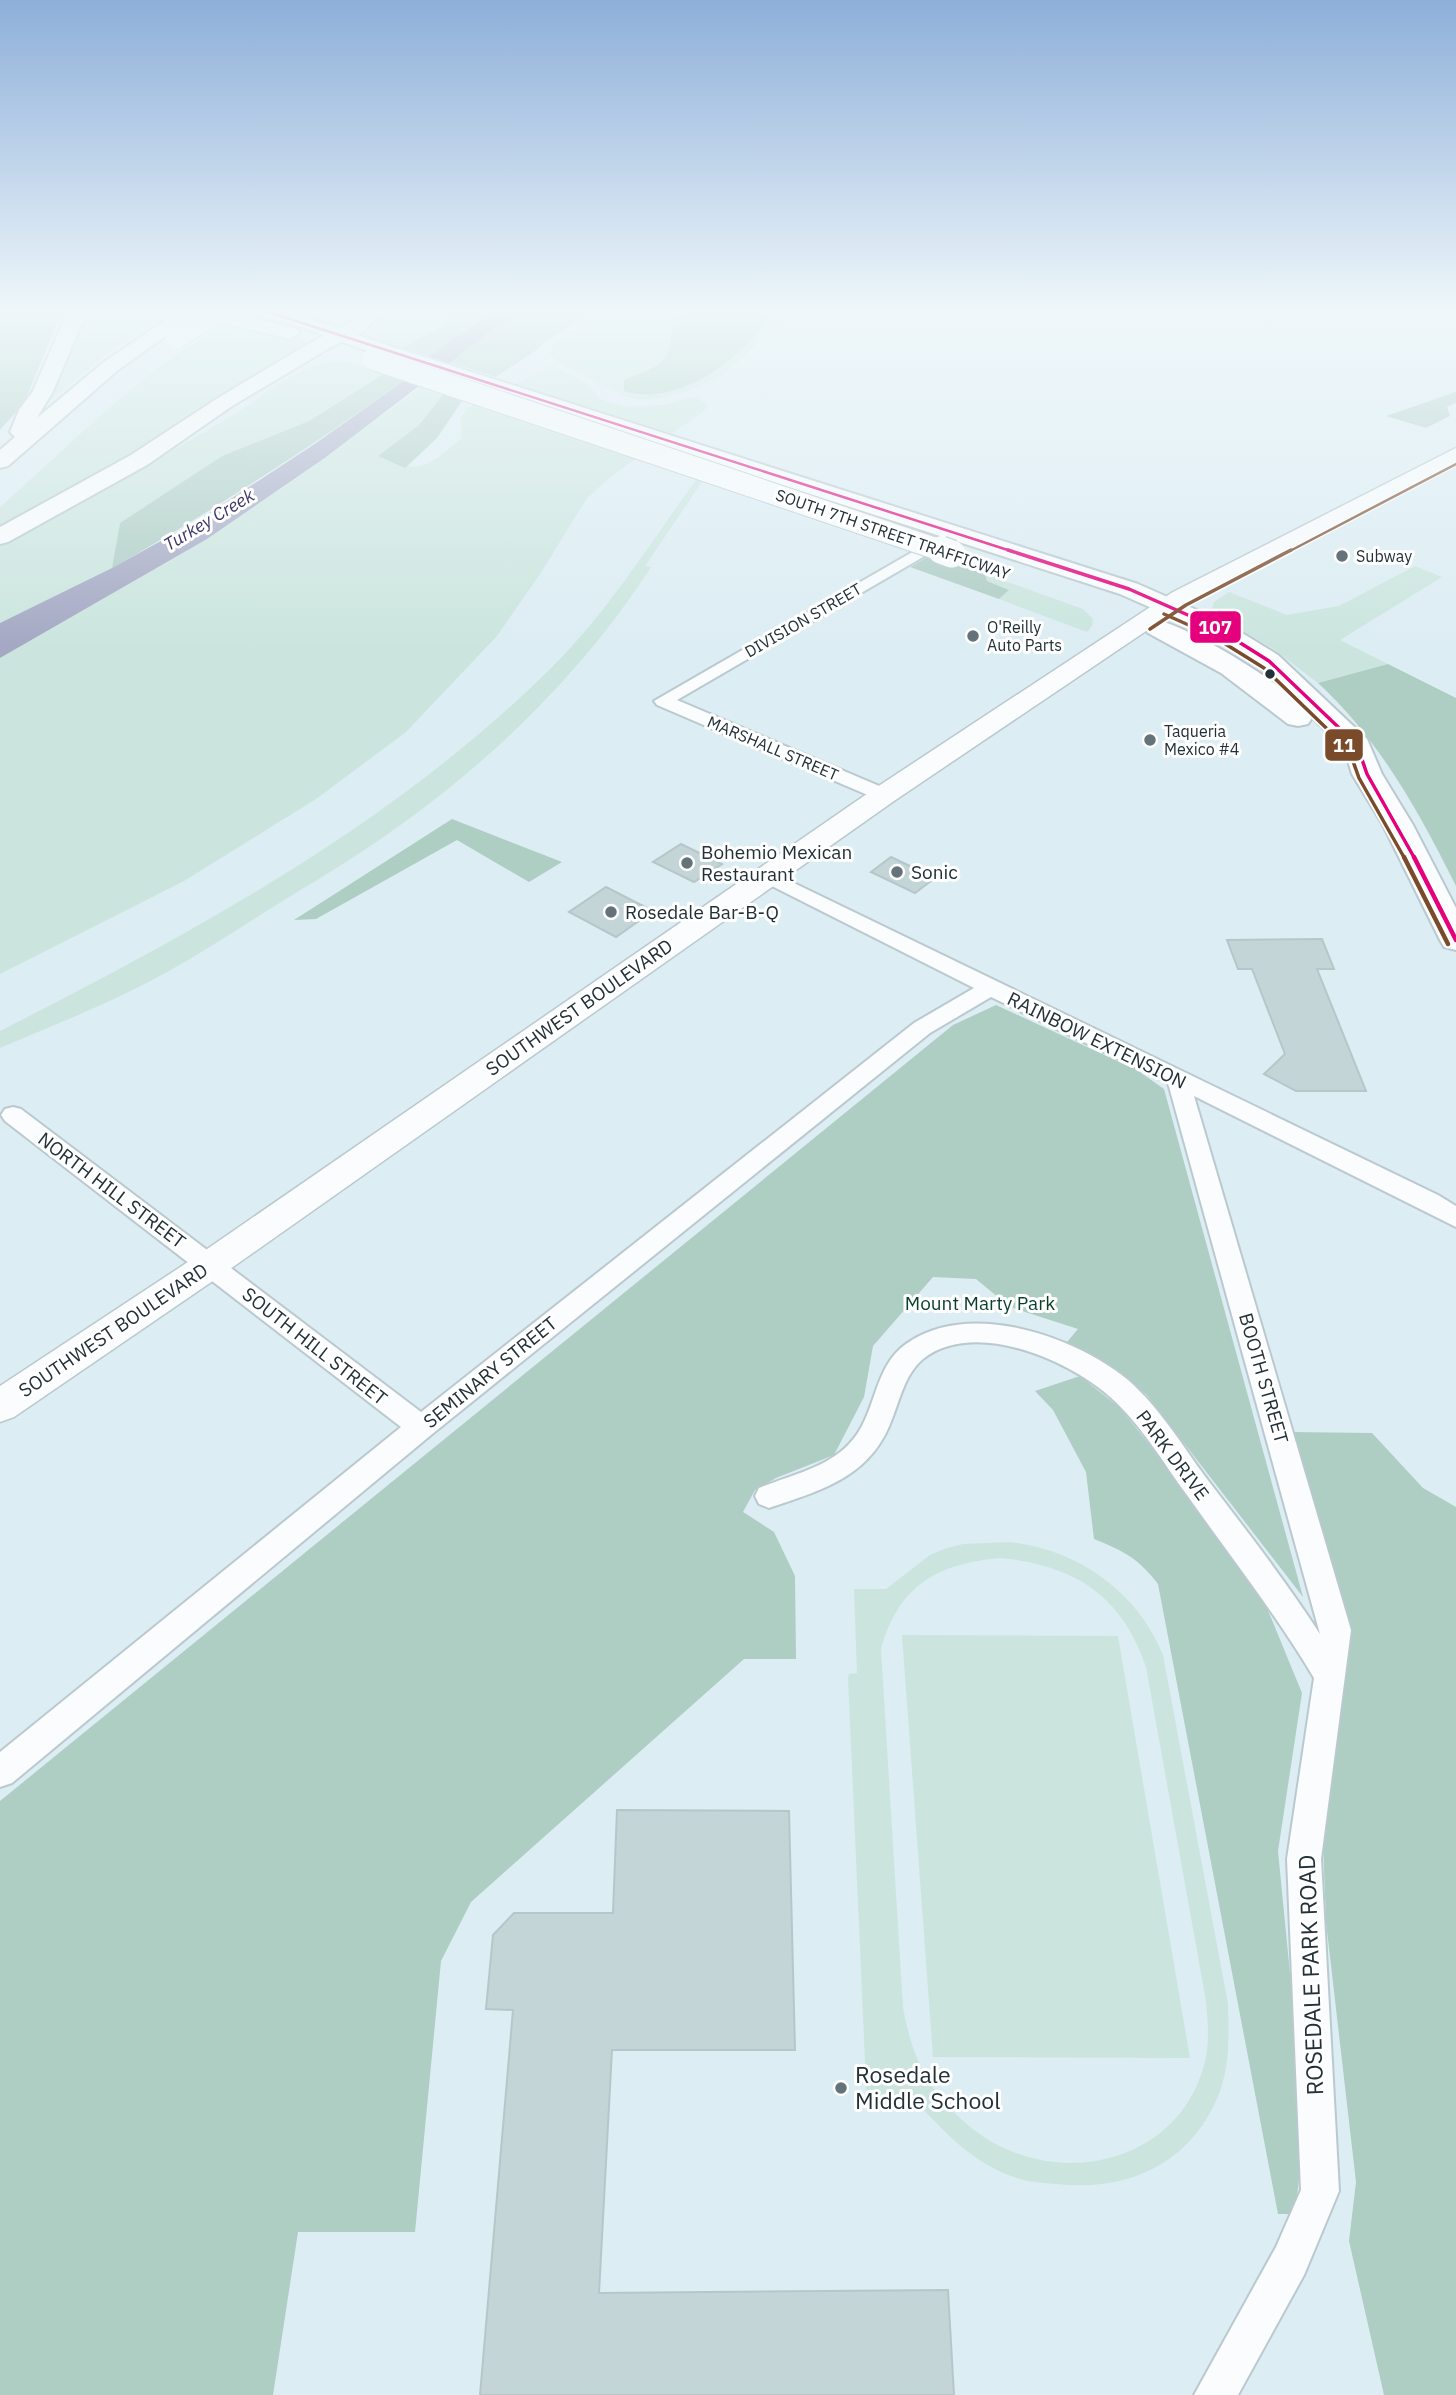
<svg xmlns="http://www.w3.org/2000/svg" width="1456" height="2395" font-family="'IBM Plex Sans',sans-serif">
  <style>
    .green { fill: #cbe5de; fill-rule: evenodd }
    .forest { fill: #aecdc3 }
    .water { fill: #a4a8c3 }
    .building { fill: #c4d5d7; stroke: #b7c6c9; stroke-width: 2 }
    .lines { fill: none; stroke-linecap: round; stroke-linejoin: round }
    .minor-casing { stroke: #bac9cf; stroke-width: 4 }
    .secondary-casing { stroke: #bac9cf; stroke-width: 3 }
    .primary-casing { stroke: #bac9cf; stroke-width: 4 }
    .motorway-casing { stroke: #bac9cf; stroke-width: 4 }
    .minor { fill: #fafcfd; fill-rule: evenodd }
    .secondary { fill: #fafcfd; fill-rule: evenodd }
    .primary { fill: #fafcfd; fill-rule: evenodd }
    .motorway { fill: #fafcfd; fill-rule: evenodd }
    .primary-bridge-far1-casing { stroke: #bac9cf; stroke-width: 23; stroke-linecap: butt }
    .primary-bridge-casing { stroke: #bac9cf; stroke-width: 30; stroke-linecap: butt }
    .motorway-bridge-casing { stroke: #bac9cf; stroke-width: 23; stroke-linecap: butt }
    .primary-bridge-far1 { stroke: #fafcfd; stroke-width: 21 }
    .primary-bridge { stroke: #fafcfd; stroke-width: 27 }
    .motorway-bridge { stroke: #fafcfd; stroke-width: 21 }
    .bus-1-far2-casing { stroke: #fff; stroke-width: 5 }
    .bus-1-far1-casing { stroke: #fff; stroke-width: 7 }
    .bus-1-casing { stroke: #fff; stroke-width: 9 }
    .bus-2-far2-casing { stroke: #fff; stroke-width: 5 }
    .bus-2-far1-casing { stroke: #fff; stroke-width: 7 }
    .bus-2-casing { stroke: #fff; stroke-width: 9 }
    .bus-1-far2 { stroke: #e5007d; stroke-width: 2.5 }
    .bus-1-far1 { stroke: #e5007d; stroke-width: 3.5 }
    .bus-1 { stroke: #e5007d; stroke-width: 4.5 }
    .bus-2-far2 { stroke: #7a4b2a; stroke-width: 2.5 }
    .bus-2-far1 { stroke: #7a4b2a; stroke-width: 3.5 }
    .bus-2 { stroke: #7a4b2a; stroke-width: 4.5 }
    .poi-dot { fill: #637379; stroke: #fff; stroke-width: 2.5 }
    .bus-dot { fill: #223137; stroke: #fff; stroke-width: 2.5 }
    .labels { text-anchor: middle; stroke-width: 6; stroke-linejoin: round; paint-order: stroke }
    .far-street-label { font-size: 16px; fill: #223137; stroke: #fff }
    .far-poi-label { font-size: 16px; fill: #223137; stroke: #fff; text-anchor: start }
    .far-water-label { font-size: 18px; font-style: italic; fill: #3d3669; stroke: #fff }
    .poi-label { font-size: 19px; fill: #223137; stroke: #fff; text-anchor: start }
    .street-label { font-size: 19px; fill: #223137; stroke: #fff }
    .park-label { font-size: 19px; fill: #083f29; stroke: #fff }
    .near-street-label { font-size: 23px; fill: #223137; stroke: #fff }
    .near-poi-label { font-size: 23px; fill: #223137; stroke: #fff; text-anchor: start }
    .line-badge { stroke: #fff; stroke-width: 2.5 }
    .badge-label { font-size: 19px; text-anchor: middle; font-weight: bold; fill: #fff }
  </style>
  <rect width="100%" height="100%" fill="#dcedf3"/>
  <path class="green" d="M85 311H175L114 348 50 400H44Z
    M280 311H370L346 327 338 328Z
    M387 311H449L442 326 403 348 370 339 364 335 363 330Z
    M607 311H682C665 327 676 342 665 359 660 365 633 375 624 380L703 377 735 355 775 311H793L724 374 688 391 660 398 638 400 627 397 557 362 550 353 553 344Z
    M231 321 312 343 153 446 0 533V507C74 442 143 368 231 321Z
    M339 361 387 372 309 421 222 456 120 523 112 568 0 623V546C78 504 154 461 230 417 265 396 297 364 339 361Z
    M552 366 589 385 600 399 622 406 664 405 694 396 708 405 704 411 614 474 587 498 542 571 497 636 406 732 316 799 184 881 0 974V658L207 539 423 386 445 392 419 425 378 456C423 476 426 467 462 438L460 419 468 408Z
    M697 478 704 479 645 566 651 567C588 665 500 753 406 821 368 849 327 874 286 899 247 923 209 949 169 971 115 1001 57 1024 0 1048V1031C193 933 388 827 544 675 604 618 649 545 697 478Z
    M1415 566 1442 577 1340 640 1388 664 1318 683 1272 648 1222 620 1212 608 1214 602 1229 592 1287 615 1339 606Z
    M985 574 1083 609 1093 619 1092 626 1087 632 999 599 1009 590 987 581Z
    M1010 1542C1078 1550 1137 1591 1163 1655L1228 2004C1229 2034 1230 2065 1219 2094 1191 2164 1128 2192 1056 2184 1043 2183 1027 2182 1014 2177 976 2164 949 2137 922 2108L867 2106 848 1678 849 1674 857 1673 854 1589H886L930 1555 947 1548 963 1544ZM1000 1558C1074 1565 1122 1595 1146 1667L1206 2001C1208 2023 1210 2044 1204 2065 1181 2152 1084 2184 1006 2149 976 2136 948 2110 930 2083 915 2060 908 2034 903 2008L881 1649C899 1585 937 1564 1000 1558Z
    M902 1635 1118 1636 1190 2058 933 2057Z"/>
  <path class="forest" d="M0 311H58L60 316 24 403 0 430Z
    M449 311H494L430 356 403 348 442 326Z
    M526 311H595L544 342 538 349 496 377 449 362 491 331Z
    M682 311H775C765 320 759 331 750 341 720 373 669 405 624 391V380C635 374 659 368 665 358 676 342 665 327 682 311Z
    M387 372 405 380C310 447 213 511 112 568L120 523 222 456 309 421Z
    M445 392 464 398 437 438 405 468 378 456 419 425Z
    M1456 392V403L1447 407 1450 416 1426 428 1386 416Z
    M931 555 985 574 987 581 1009 590 999 599 910 567Z
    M1388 664 1456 698V886C1419 812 1379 739 1318 683Z
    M452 819 562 862 529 882 457 840 316 919 294 920Z
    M996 1005 1137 1070 1164 1089 1303 1597 1146 1394 1067 1342 1078 1329 1010 1307 976 1279 933 1277 873 1346 864 1397 834 1455 776 1478 755 1490 743 1512 774 1532 795 1576 796 1659H744L471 1902 441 1961 415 2232H298L273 2395H0V1801L953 1025Z
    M1080 1376 1120 1408 1253 1574 1302 1693 1278 1851 1305 2127 1295 2214H1278L1158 1584C1138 1558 1124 1551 1094 1539L1086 1472 1053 1410 1035 1391Z
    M1289 1432 1372 1433 1423 1488 1456 1507V2395H1384L1349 2241 1356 2182 1326 1922 1323 1842 1346 1672 1348 1630Z"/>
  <path class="water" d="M494 311H526L491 331 326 457 207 539 0 658V623L112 568 197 521 316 443 405 380 430 356Z"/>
  <path class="building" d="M681 844 722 864 694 882 653 862Z
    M891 857 935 878 915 893 871 872Z
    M606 887 645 907 653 911 616 937 569 912Z
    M1322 939 1334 969H1317L1366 1091H1296L1264 1074 1285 1054 1252 969H1238L1227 940Z
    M617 1810 789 1811 795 2050H612L599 2293 948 2290 954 2395H480L513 2010 486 2009 493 1935 514 1913H613Z"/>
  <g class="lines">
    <defs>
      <path id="minor" d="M942 535 950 540 947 543 677 700 891 791 893 795 891 799H877L657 705 654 701Z
        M767 870 1438 1195 1456 1206V1227L1194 1096 1351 1630 1321 1859 1339 2191 1304 2275 1238 2395H1194L1276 2247 1301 2190 1287 1859 1314 1678C1276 1614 1230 1556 1187 1495 1162 1461 1141 1424 1109 1396 1067 1359 973 1319 923 1359 905 1374 900 1399 892 1419 871 1477 822 1490 769 1508L759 1504 755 1496 759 1488C788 1476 827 1468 849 1444 877 1416 872 1368 906 1344 968 1299 1075 1336 1128 1380 1160 1408 1182 1445 1207 1479 1246 1530 1285 1580 1320 1634L1168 1083 991 997 930 1033 431 1435 12 1783 0 1787V1752L401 1427 5 1121 1 1115 5 1109 13 1107 21 1109 421 1412 914 1023 974 988 760 880 757 876 760 872Z"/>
      <path id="secondary" d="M1456 448V462L1189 602 894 801 223 1274 14 1417 0 1422V1386L197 1256 874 789 1173 592Z"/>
      <path id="primary" d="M190 311H224L297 329 300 333 290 339 192 315Z
        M255 311H287L396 348 1138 584 1224 622 1278 655 1367 739 1382 774 1413 825 1456 908V950L1444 947 1440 940 1383 825 1352 774 1344 748 1260 667 1206 632 1120 594 382 356 301 327 257 315Z
        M1157 620C1194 629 1291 687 1312 718L1308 724 1298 726 1288 724 1221 673 1148 633 1144 628 1148 623Z"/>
      <path id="motorway" d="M68 311H87L53 391 37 418 104 362 179 311H201L118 370 8 466 0 468V450L15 437 10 432 19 410 33 391Z
        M364 311H385L361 333 331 347 232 406 147 465 8 542 0 544V527L131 455 218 398 317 339 347 325Z"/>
    </defs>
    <use href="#minor" class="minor-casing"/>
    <use href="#secondary" class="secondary-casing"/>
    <use href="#primary" class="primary-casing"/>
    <use href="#motorway" class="motorway-casing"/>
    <use href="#minor" class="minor"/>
    <use href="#secondary" class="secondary"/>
    <use href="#primary" class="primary"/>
    <use href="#motorway" class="motorway"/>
    <defs>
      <path id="primary-bridge-far1" d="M373 359 946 552"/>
      <path id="primary-bridge" d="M941 550 952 554"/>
      <path id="motorway-bridge" d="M176 338 219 311"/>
    </defs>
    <use href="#primary-bridge-far1" class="primary-bridge-far1-casing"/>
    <use href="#primary-bridge" class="primary-bridge-casing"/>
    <use href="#motorway-bridge" class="motorway-bridge-casing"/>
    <use href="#primary-bridge-far1" class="primary-bridge-far1"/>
    <use href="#primary-bridge" class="primary-bridge"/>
    <use href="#motorway-bridge" class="motorway-bridge"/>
    <defs>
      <path id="bus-1-far2" d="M265 311 1014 552"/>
      <path id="bus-1-far1" d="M1008 550 1129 589 1215 627 1269 661 1357 745 1367 774 1415 859"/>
      <path id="bus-1" d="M1414 857 1456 940"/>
      <path id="bus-2-far2" d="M1288 552 1456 464"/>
      <path id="bus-2-far1" d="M1164 614 1211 635 1264 668 1349 750 1359 778 1405 859
        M1150 629 1186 605 1291 550"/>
      <path id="bus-2" d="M1404 857 1448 944"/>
    </defs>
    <use href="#bus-1-far2" class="bus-1-far2-casing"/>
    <use href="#bus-1-far1" class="bus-1-far1-casing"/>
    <use href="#bus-1" class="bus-1-casing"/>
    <use href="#bus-2-far2" class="bus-2-far2-casing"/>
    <use href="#bus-2-far1" class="bus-2-far1-casing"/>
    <use href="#bus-2" class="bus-2-casing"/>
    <use href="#bus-1-far2" class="bus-1-far2"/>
    <use href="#bus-1-far1" class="bus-1-far1"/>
    <use href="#bus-1" class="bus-1"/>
    <use href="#bus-2-far2" class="bus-2-far2"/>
    <use href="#bus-2-far1" class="bus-2-far1"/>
    <use href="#bus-2" class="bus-2"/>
  </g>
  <linearGradient id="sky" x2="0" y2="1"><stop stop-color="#8dafd9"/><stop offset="0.48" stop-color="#eff7fa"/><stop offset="1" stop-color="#eff7fa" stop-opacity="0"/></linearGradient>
  <rect width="1456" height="647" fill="url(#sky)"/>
  <g class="poi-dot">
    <circle cx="1342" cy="556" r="7"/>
    <circle cx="973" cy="636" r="7"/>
    <circle cx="1150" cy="740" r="7"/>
    <circle cx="687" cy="863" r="7"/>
    <circle cx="897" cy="872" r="7"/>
    <circle cx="611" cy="912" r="7"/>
    <circle cx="841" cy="2088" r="7"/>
  </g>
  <circle class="bus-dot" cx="1270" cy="674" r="6"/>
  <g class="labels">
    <g class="far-street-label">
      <text transform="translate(893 534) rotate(19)" y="6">SOUTH 7TH STREET TRAFFICWAY</text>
      <text transform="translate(803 620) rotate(-30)" y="6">DIVISION STREET</text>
      <text transform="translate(773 748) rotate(23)" y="6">MARSHALL STREET</text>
    </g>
    <g class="far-poi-label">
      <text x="1356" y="562">Subway</text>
      <text x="987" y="633">O'Reilly<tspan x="987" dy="18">Auto Parts</tspan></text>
      <text x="1164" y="737">Taqueria<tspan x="1164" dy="18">Mexico #4</tspan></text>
    </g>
    <g class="far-water-label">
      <text transform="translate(209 520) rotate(-31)" y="6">Turkey Creek</text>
    </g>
    <g class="poi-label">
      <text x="701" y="859">Bohemio Mexican<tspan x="701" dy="22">Restaurant</tspan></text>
      <text x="911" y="879">Sonic</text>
      <text x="625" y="919">Rosedale Bar-B-Q</text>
    </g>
    <g class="street-label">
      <text transform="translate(579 1007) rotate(-35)" y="7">SOUTHWEST BOULEVARD</text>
      <text transform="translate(1097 1040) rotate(26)" y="7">RAINBOW EXTENSION</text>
      <text transform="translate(112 1190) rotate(37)" y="7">NORTH HILL STREET</text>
      <text transform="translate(113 1330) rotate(-34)" y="7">SOUTHWEST BOULEVARD</text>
      <text transform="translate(315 1346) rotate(38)" y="7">SOUTH HILL STREET</text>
      <text transform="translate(490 1372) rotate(-39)" y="7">SEMINARY STREET</text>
      <text transform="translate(1264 1378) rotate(74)" y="7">BOOTH STREET</text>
      <text transform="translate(1173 1455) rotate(53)" y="7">PARK DRIVE</text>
    </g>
    <g class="park-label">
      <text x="980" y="1310">Mount Marty Park</text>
    </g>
    <g class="near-street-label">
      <text transform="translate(1311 1975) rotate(-92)" y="8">ROSEDALE PARK ROAD</text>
    </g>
    <g class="near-poi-label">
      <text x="855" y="2083">Rosedale<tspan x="855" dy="26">Middle School</tspan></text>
    </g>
  </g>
  <g class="line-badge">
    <rect x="1189" y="610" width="53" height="34" rx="7" fill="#e5007d"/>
    <rect x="1324" y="728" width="40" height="34" rx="7" fill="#7a4b2a"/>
  </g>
  <g class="badge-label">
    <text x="1215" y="634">107</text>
    <text x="1344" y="752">11</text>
  </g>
</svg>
